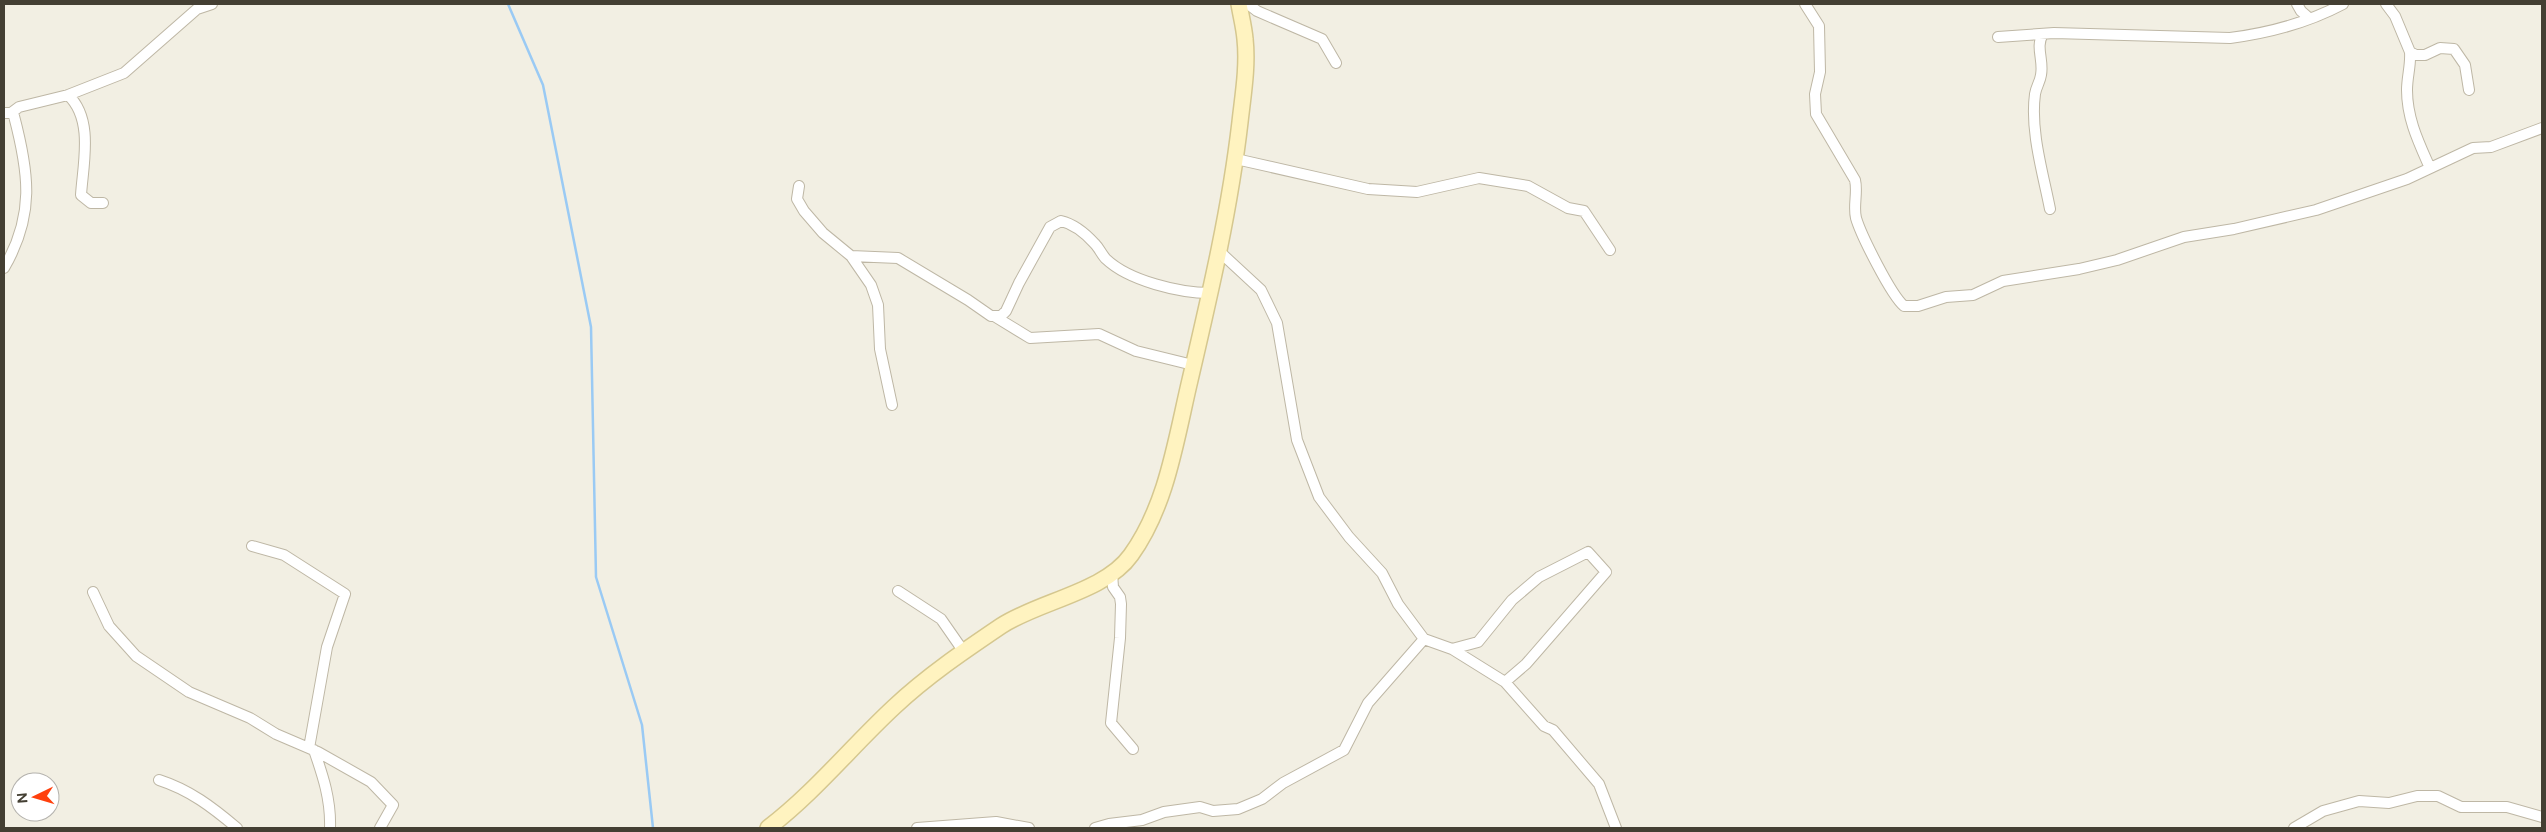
<svg xmlns="http://www.w3.org/2000/svg" width="2546" height="832" font-family="Figtree,sans-serif">
  <style>
    .lines { fill: none; stroke-linecap: round; stroke-linejoin: round }
    .stream { stroke: #9acaf4; stroke-width: 2.5 }
    .street-casing { stroke: #beb7a5; stroke-width: 12 }
    .secondary-casing { stroke: #d5c78f; stroke-width: 18 }
    .street { stroke: #fff; stroke-width: 10 }
    .secondary { stroke: #fff3c0; stroke-width: 15 }
  </style>
  <rect width="100%" height="100%" fill="#f2efe3"/>
  <g class="lines">
    <path class="stream" d="M508 4 543 85 591 327 596 577 642 725 653 828"/>
    <defs>
      <path id="street" d="M1248 4 1257 11 1322 39 1336 63
        M1805 4 1819 26 1820 72 1815 94 1816 114 1855 180C1858 192 1853 206 1856 218 1861 235 1891 295 1904 306H1918L1946 297 1973 295 2003 281 2079 269 2117 260 2184 237 2234 229 2316 210 2407 179 2473 148 2491 147 2542 128
        M2297 4 2301 11 2309 18
        M2386 4 2395 16 2410 52 2416 55H2425L2440 48 2454 49 2465 65 2469 90
        M2043 34C2035 47 2044 60 2041 75 2040 82 2036 87 2035 94 2030 131 2043 173 2050 209
        M1998 37 2054 33 2230 38C2269 33 2309 22 2343 4
        M2410 52C2411 65 2407 77 2407 90 2407 119 2419 143 2430 168
        M68 95C94 119 83 164 81 195L91 203H103
        M4 113H11L14 116C29 173 35 215 4 268
        M11 113 19 107 68 95 124 73 197 9 212 4
        M1236 159 1368 189 1417 192 1479 178 1528 186 1568 208 1584 211 1610 250
        M799 186 797 199 804 211 823 233 851 256 898 258 968 300 991 316H1001L1006 311 1019 283 1050 227 1061 221C1074 224 1086 234 1095 244 1099 248 1102 255 1106 259 1129 281 1180 293 1210 293
        M1220 252 1261 290 1277 323 1297 440 1319 497 1349 537 1382 573 1398 604 1424 639 1452 649 1505 682 1544 726 1553 730 1599 784 1616 828
        M851 256 871 285 878 305 880 349 892 405
        M994 316 1030 338 1099 334 1136 351 1193 365
        M252 546 284 555 345 594 327 647 309 748
        M1112 573 1113 587 1120 597 1121 604 1120 638 1111 723 1133 749
        M898 591 941 619 964 652
        M93 592 109 626 136 656 189 692 250 718 276 734 318 752 371 782 393 805 380 828
        M1452 649 1478 642 1512 600 1539 577 1588 552 1606 572 1526 664 1505 682
        M314 750C323 776 331 800 330 828
        M159 780C190 790 212 807 237 828
        M917 828 996 822 1029 828
        M1095 828 1109 824 1142 820 1164 812 1200 807 1213 811 1238 809 1262 799 1283 783 1344 750 1368 703 1424 639
        M2294 828 2323 811 2359 801 2389 803 2417 796H2438L2461 807H2507L2542 817"/>
      <path id="secondary" d="M768 828C814 793 851 747 894 707 927 676 964 651 1001 626 1039 601 1105 592 1131 555 1167 505 1176 439 1190 380 1210 294 1230 209 1240 122 1243 95 1248 66 1245 39 1244 27 1241 16 1239 4"/>
    </defs>
    <use href="#street" class="street-casing"/>
    <use href="#secondary" class="secondary-casing"/>
    <use href="#street" class="street"/>
    <use href="#secondary" class="secondary"/>
  </g>
  <rect width="2546" height="832" fill="none" stroke="#443f33" stroke-width="10"/>
  <g transform="translate(35 797) rotate(265)"><circle r="24" fill="#ffffff" stroke="#b4b2ad"/>
  <path d="M0-4L9 19L0 12L-9 19Z" fill="#ff400d"/>
  <text y="-8" font-size="14" font-weight="bold" text-anchor="middle" fill="#443f33">N</text>
  </g>
</svg>
